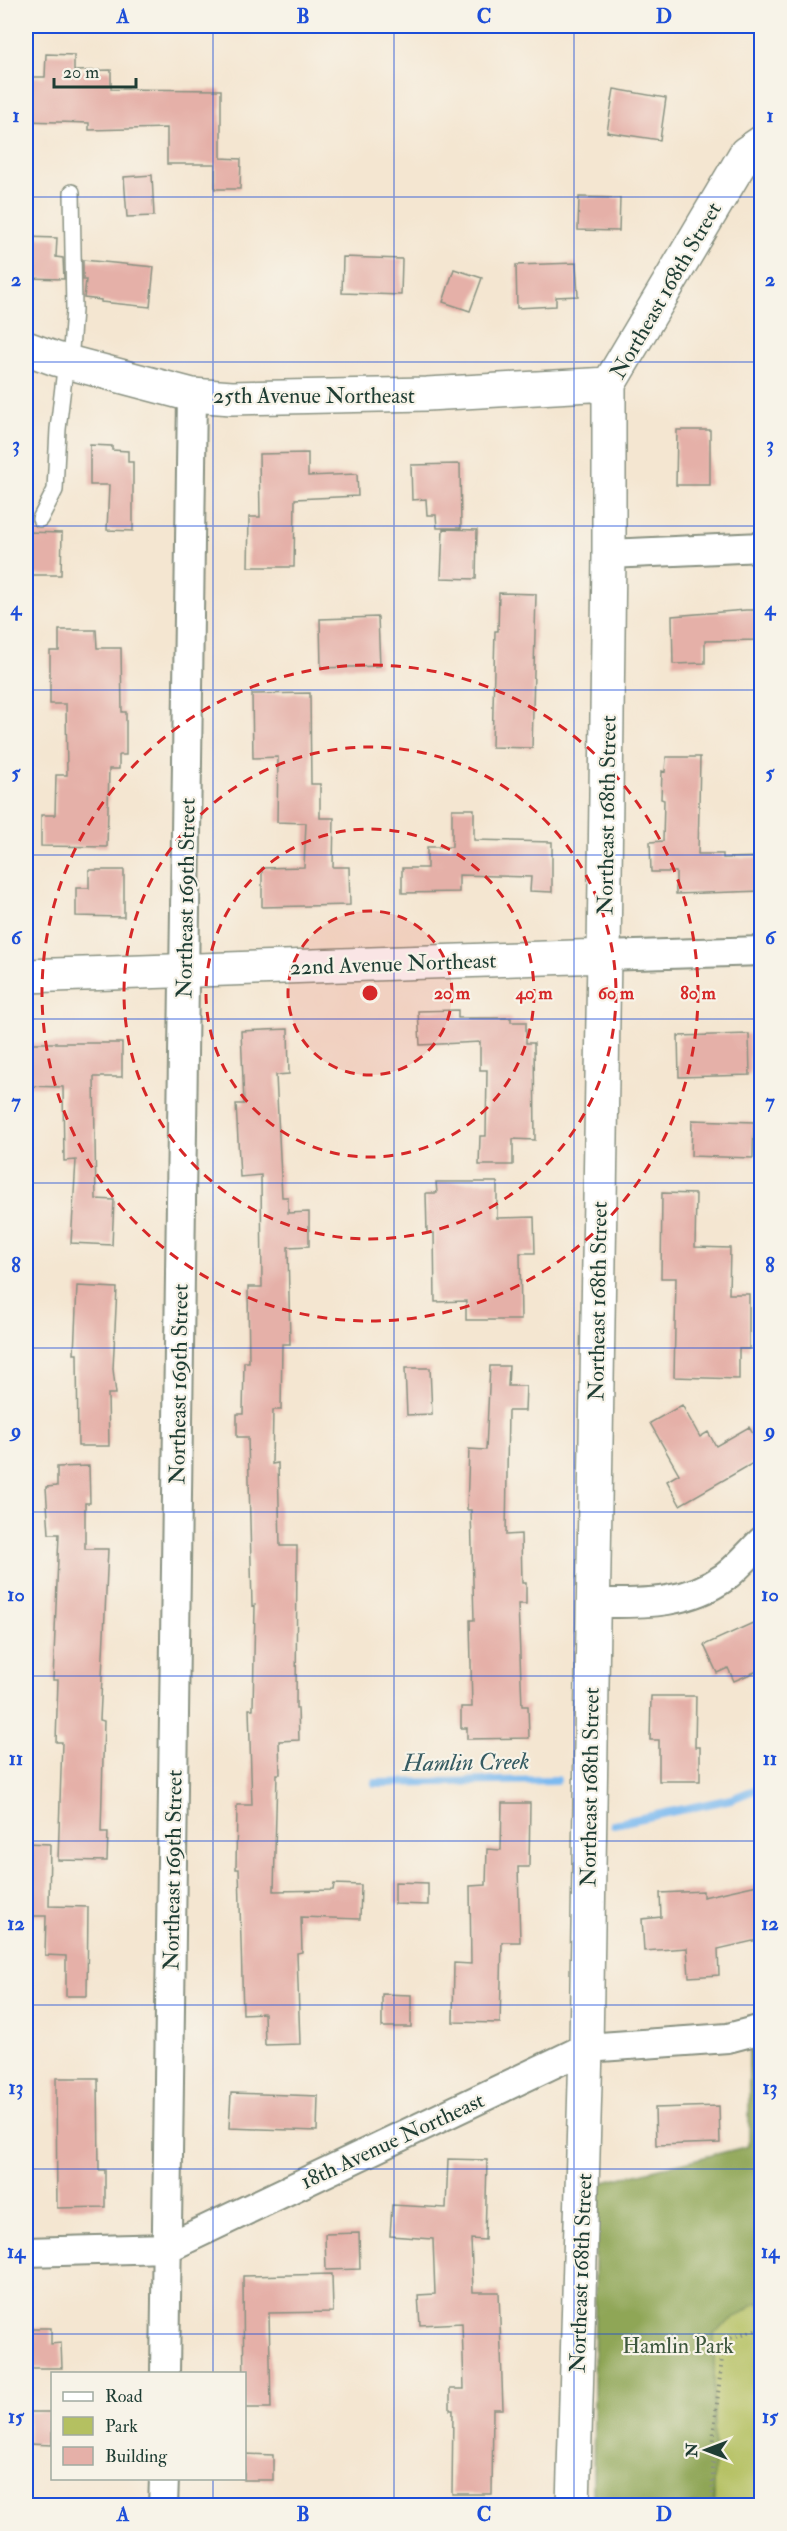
<svg xmlns="http://www.w3.org/2000/svg" width="787" height="2531" font-family="'IM FELL Double Pica',serif">
  <style>
    .green { fill: #b4c061; stroke: #6a7e4a; stroke-width: 1.5 }
    .forest { fill: #8fa657; stroke: #577246; stroke-width: 1.5 }
    .lines { fill: none; stroke-linecap: round; stroke-linejoin: round }
    .stream { stroke: #7cbaf0; stroke-width: 8 }
    .building { fill: #e5b0a8 }
    .lane-casing { stroke: #8a9282; stroke-width: 18 }
    .street-casing { stroke: #8a9282; stroke-width: 32 }
    .secondary-casing { stroke: #8a9282; stroke-width: 36 }
    .path { stroke: #8a9282; stroke-width: 4; stroke-dasharray: 1.5 4.5; stroke-linecap: butt }
    .lane { stroke: #fff; stroke-width: 15 }
    .street { stroke: #fff; stroke-width: 28 }
    .secondary { stroke: #fff; stroke-width: 33 }
    .grid { fill: none; stroke: #1d4ed8; stroke-width: 1.5; stroke-opacity: 0.55 }
    .ring { fill: none; stroke: #d62828; stroke-width: 3; stroke-dasharray: 10 8 }
    .labels { text-anchor: middle; stroke-width: 4.5; stroke-linejoin: round; paint-order: stroke }
    .street-label { font-size: 22px; fill: #1f3d34; stroke: #f7f3e8 }
    .park-label { font-size: 22px; fill: #3d573d; stroke: #f7f3e8 }
    .water-label { font-size: 24px; font-style: italic; fill: #365c63; stroke: #f7f3e8 }
    .centre { fill: #d62828; stroke: #f7f3e8; stroke-width: 3 }
    .ring-label { font-size: 18px; text-anchor: middle; font-weight: bold; fill: #d62828; stroke: #f7f3e8; stroke-width: 4.5; stroke-linejoin: round; paint-order: stroke }
    .neatline { fill: none; stroke: #1d4ed8; stroke-width: 2 }
    .grid-label { font-size: 20px; text-anchor: middle; font-weight: bold; fill: #1d4ed8 }
  </style>
  <rect width="100%" height="100%" fill="#f7f3e8"/>
  <filter id="ink" filterUnits="userSpaceOnUse"><feTurbulence type="fractalNoise" baseFrequency=".0167" numOctaves="2"/><feDisplacementMap in="SourceGraphic" scale="12" xChannelSelector="R" yChannelSelector="G"/><feConvolveMatrix kernelMatrix="1 2 1 2 8 2 1 2 1" color-interpolation-filters="sRGB"/></filter>
  <filter id="wash" filterUnits="userSpaceOnUse"><feTurbulence type="fractalNoise" baseFrequency=".008" numOctaves="4" result="noise"/><feDisplacementMap in="SourceGraphic" scale="24" xChannelSelector="R" yChannelSelector="G"/><feGaussianBlur stdDeviation="1.35" result="paint"/><feColorMatrix in="noise" values="0 0 0 0 0 0 0 0 0 0 0 0 0 0 0 0 0 1.4 0 .05"/><feComposite in="paint" operator="in"/></filter>
  <g filter="url(#wash)">
    <rect width="100%" height="100%" fill="#f4e6d1"/>
    <path class="green" d="M761 2139V2505L593 2506 596 2184 749 2146Z"/>
    <path class="forest" d="M761 2045V2303H756L714 2333V2505L593 2506 596 2184 749 2146V2052Z"/>
    <g class="lines">
      <path class="stream" d="M375 1783 557 1780
        M614 1824 731 1799 762 1787"/>
    </g>
    <g id="blocks">
      <path class="building" d="M46 54 74 55V71L111 70V89L221 90V158L241 159 240 189H215V164H167V128L89 130V123L26 121V77H45Z
        M614 89 666 98 660 140 607 132Z
        M152 175 154 216 127 217 124 177Z
        M579 197 620 198 619 231 578 230Z
        M26 237 57 238 56 257 63 258 64 279 26 278Z
        M343 257 402 259 401 295 342 293Z
        M83 260 154 267 150 307 101 302V300L84 298 86 280H83Z
        M576 263 578 296 556 297V306L517 308 516 265Z
        M454 269 482 278 470 311 443 302Z
        M677 430H710V485H676Z
        M90 445 112 446V450L128 451V462H133V531L107 530 109 485H90Z
        M308 453V476L357 474 358 496 295 499 294 567H248L249 517H260L259 454Z
        M460 464 461 528H437L436 515H427L426 499 412 500 411 465Z
        M443 529 477 530 476 579 441 578Z
        M26 532 62 533 61 575H26Z
        M499 593 536 594 532 748 492 747 495 631H498Z
        M746 610H762V640L705 641V663L673 664 672 616Z
        M378 617 380 666 321 668 320 619Z
        M59 630H96L97 648H121L122 712H126V755H119V769H109L107 847 41 846V815H55L56 775H67L66 704H50V651H59Z
        M310 693 311 784H320V818H334L333 867H349L350 905 262 907V868L304 867 306 823 277 822 278 757 253 758 252 694Z
        M666 757H700L698 854H723V858L762 857V891L676 894V872H651L650 842 663 841 664 800 661 799 662 771 665 772Z
        M452 809H474V840L552 842V892L530 891 531 877 459 875V892L402 893V868H427V847H452Z
        M89 870H124V917L76 916V888H89Z
        M458 1010V1018H511V1022H526V1043H534L535 1140 513 1139V1165H479L480 1136H486L487 1070H480V1042L420 1045 418 1011Z
        M288 1029 289 1074 276 1075 282 1197H288V1213L309 1212V1246L288 1247 290 1344H282L281 1410H273L272 1464 278 1463 280 1546H297L296 1708H298L299 1740 279 1741 280 1774H277L274 1891 333 1890 334 1884 361 1885 360 1919 301 1917 302 1952 297 1953 300 2044 265 2045 264 2013 243 2014 239 1869H236L237 1805H252L249 1709H253L255 1605 252 1606 248 1437H237V1414H243L244 1362H249L248 1287H262L261 1175 240 1177 236 1104H244L241 1031Z
        M749 1034 750 1075 679 1077 678 1036Z
        M26 1043H122V1077H94L96 1199 114 1200 112 1245 71 1243 76 1160 64 1161 63 1087 26 1086Z
        M692 1120 754 1122 753 1158 691 1156Z
        M436 1182H497V1218L534 1217 535 1253H520L521 1320H466V1301L435 1302 434 1233H427L426 1193H437Z
        M662 1193 696 1194 695 1247 730 1248 729 1294H749V1349H739V1379L674 1377 676 1278H661Z
        M77 1286 117 1288 113 1369 116 1394H108L109 1446H78L77 1354H74Z
        M490 1366H509L508 1386H526L525 1411H508L506 1535 521 1534 522 1583H526V1604H518L522 1706H528L529 1738 467 1739V1728H461V1707H472L470 1620H474L471 1510H467L469 1449 486 1450Z
        M405 1368H430L432 1414 407 1415Z
        M682 1405 700 1437 708 1432 716 1446 749 1427 762 1450V1458L680 1505 667 1481 679 1474 650 1423Z
        M89 1466 90 1503H85V1549H108L100 1720 104 1721 101 1832H108L107 1861 58 1860 62 1742H56L58 1680H53L59 1534H49L46 1487 57 1486V1467Z
        M755 1622 762 1636V1669L734 1681 728 1668 717 1673 704 1645Z
        M651 1696H696L695 1747H700V1781H659V1740H650Z
        M502 1803H530L529 1867H518L520 1942H502L500 2023 453 2022 454 1963 471 1964 470 1886 486 1885 487 1849 501 1850Z
        M26 1843 50 1844 49 1906 88 1907 87 1996H66V1956L45 1955 46 1916H26Z
        M395 1882 428 1883V1905L395 1904Z
        M762 1884V1939L718 1949 719 1975 689 1977 687 1948 644 1951 642 1919 661 1917 660 1893 703 1891V1897Z
        M382 1994 411 1995V2027H382Z
        M56 2078H98L99 2170H105V2207L57 2208Z
        M231 2093 318 2096 317 2131 229 2128Z
        M719 2106 720 2143 656 2145 655 2108Z
        M448 2159 487 2160 485 2240 471 2239 473 2292H499L503 2409H493L492 2494H452L453 2410H450V2389H464L462 2323 420 2325 418 2295 435 2294 433 2239 390 2236 392 2205 446 2208Z
        M359 2233 360 2269 326 2270 325 2234Z
        M332 2274 333 2312 269 2313 271 2408H244L243 2276Z
        M26 2328H51V2344L61 2343 62 2368H26Z
        M29 2412H52V2445L28 2444Z
        M244 2454 273 2455V2480H244Z"/>
    </g>
  </g>
  <g filter="url(#ink)">
    <use href="#blocks" fill-opacity="0" stroke="#8a9282" stroke-width="1.5"/>
    <g class="lines">
      <defs>
        <path id="lane" d="M70 362 74 310 72 192
          M40 519 55 490 58 429 66 361"/>
        <path id="street" d="M609 554 762 547
          M604 956 762 951
          M592 1603C639 1603 685 1606 725 1577 738 1567 750 1553 762 1541
          M26 2252 167 2248 586 2048 728 2038 762 2029
          M165 2374 192 395
          M163 2506 164 2478"/>
        <path id="secondary" d="M26 348 56 359 192 395 232 398 427 394 609 384
          M26 976 604 956
          M573 2506 586 2048 604 956 609 554V384L746 153 762 142"/>
      </defs>
      <use href="#lane" class="lane-casing"/>
      <use href="#street" class="street-casing"/>
      <use href="#secondary" class="secondary-casing"/>
      <path class="path" d="M712 2506 714 2430 724 2340 758 2329 762 2331"/>
      <use href="#lane" class="lane"/>
      <use href="#street" class="street"/>
      <use href="#secondary" class="secondary"/>
    </g>
  </g>
  <path class="grid" d="M213 26V2374M394 26V2506M574 26V2506M26 197H762M26 362H762M26 526H762M26 690H762M26 855H762M26 1019H762M26 1183H762M26 1348H762M26 1512H762M26 1676H762M26 1841H762M26 2005H762M26 2169H762M26 2334H762M213 2478V2506"/>
  <circle cx="370" cy="993" r="82" fill="#d62828" fill-opacity=".12"/>
  <g class="ring">
    <circle cx="370" cy="993" r="82"/>
    <circle cx="370" cy="993" r="164"/>
    <circle cx="370" cy="993" r="246"/>
    <circle cx="370" cy="993" r="328"/>
  </g>
  <g class="labels">
    <g class="street-label">
      <text transform="translate(665 290) rotate(-60)" y="8">Northeast 168th Street</text>
      <text x="314" y="403">25th Avenue Northeast</text>
      <text transform="translate(606 815) rotate(-89)" y="8">Northeast 168th Street</text>
      <text transform="translate(185 898) rotate(-89)" y="8">Northeast 169th Street</text>
      <text transform="translate(393 963) rotate(-2)" y="8">22nd Avenue Northeast</text>
      <text transform="translate(597 1301) rotate(-89)" y="8">Northeast 168th Street</text>
      <text transform="translate(178 1384) rotate(-89)" y="8">Northeast 169th Street</text>
      <text transform="translate(589 1787) rotate(-89)" y="8">Northeast 168th Street</text>
      <text transform="translate(172 1870) rotate(-89)" y="8">Northeast 169th Street</text>
      <text transform="translate(392 2140) rotate(-25)" y="8">18th Avenue Northeast</text>
      <text transform="translate(580 2273) rotate(-88)" y="8">Northeast 168th Street</text>
    </g>
    <g class="park-label">
      <text x="678" y="2353">Hamlin Park</text>
    </g>
    <g class="water-label">
      <text transform="translate(466 1762) rotate(-1)" y="8">Hamlin Creek</text>
    </g>
  </g>
  <circle cx="370" cy="993" r="9" class="centre"/>
  <g class="ring-label">
    <text x="452" y="999">20 m</text>
    <text x="534" y="999">40 m</text>
    <text x="616" y="999">60 m</text>
    <text x="698" y="999">80 m</text>
  </g>
  <rect width="787" height="2531" fill="none" stroke="#f7f3e8" stroke-width="66"/>
  <rect x="51" y="2372" width="195" height="108" fill="#f7f3e8" stroke="#a1aaa0" stroke-width="1.5"/>
  <rect x="63" y="2392" width="30" height="9" fill="#ffffff" stroke="#a1aaa0" stroke-width="1.5"/>
  <text x="105" y="2402" font-size="18" fill="#1f3d34">Road</text>
  <rect x="63" y="2417" width="30" height="18" fill="#b4c061" stroke="#a1aaa0" stroke-width="1.5"/>
  <text x="105" y="2432" font-size="18" fill="#1f3d34">Park</text>
  <rect x="63" y="2447" width="30" height="18" fill="#e5b0a8" stroke="#a1aaa0" stroke-width="1.5"/>
  <text x="105" y="2462" font-size="18" fill="#1f3d34">Building</text>
  <g transform="translate(706 2450) rotate(270)" stroke="#f7f3e8" stroke-width="4.5" paint-order="stroke">
  <path d="M0-4.5L10 22L0 15L-10 22Z" fill="#1f3d34"/>
  <text y="-9" font-size="16" font-weight="bold" text-anchor="middle" fill="#1f3d34">N</text>
  </g>
  <path d="M54 78v9h82v-9" fill="none" stroke="#1f3d34" stroke-width="3"/>
  <text x="63" y="78" font-size="18" fill="#1f3d34" stroke="#f7f3e8" stroke-width="4.5" paint-order="stroke">20 m</text>
  <rect x="33" y="33" width="721" height="2465" class="neatline"/>
  <g class="grid-label">
    <text x="123" y="23">A</text>
    <text x="303" y="23">B</text>
    <text x="484" y="23">C</text>
    <text x="664" y="23">D</text>
    <text x="16" y="122">1</text>
    <text x="770" y="122">1</text>
    <text x="16" y="286">2</text>
    <text x="770" y="286">2</text>
    <text x="16" y="451">3</text>
    <text x="770" y="451">3</text>
    <text x="16" y="615">4</text>
    <text x="770" y="615">4</text>
    <text x="16" y="779">5</text>
    <text x="770" y="779">5</text>
    <text x="16" y="944">6</text>
    <text x="770" y="944">6</text>
    <text x="16" y="1108">7</text>
    <text x="770" y="1108">7</text>
    <text x="16" y="1272">8</text>
    <text x="770" y="1272">8</text>
    <text x="16" y="1437">9</text>
    <text x="770" y="1437">9</text>
    <text x="16" y="1601">10</text>
    <text x="770" y="1601">10</text>
    <text x="16" y="1765">11</text>
    <text x="770" y="1765">11</text>
    <text x="16" y="1930">12</text>
    <text x="770" y="1930">12</text>
    <text x="16" y="2094">13</text>
    <text x="770" y="2094">13</text>
    <text x="16" y="2258">14</text>
    <text x="770" y="2258">14</text>
    <text x="16" y="2423">15</text>
    <text x="770" y="2423">15</text>
    <text x="123" y="2521">A</text>
    <text x="303" y="2521">B</text>
    <text x="484" y="2521">C</text>
    <text x="664" y="2521">D</text>
  </g>
</svg>
